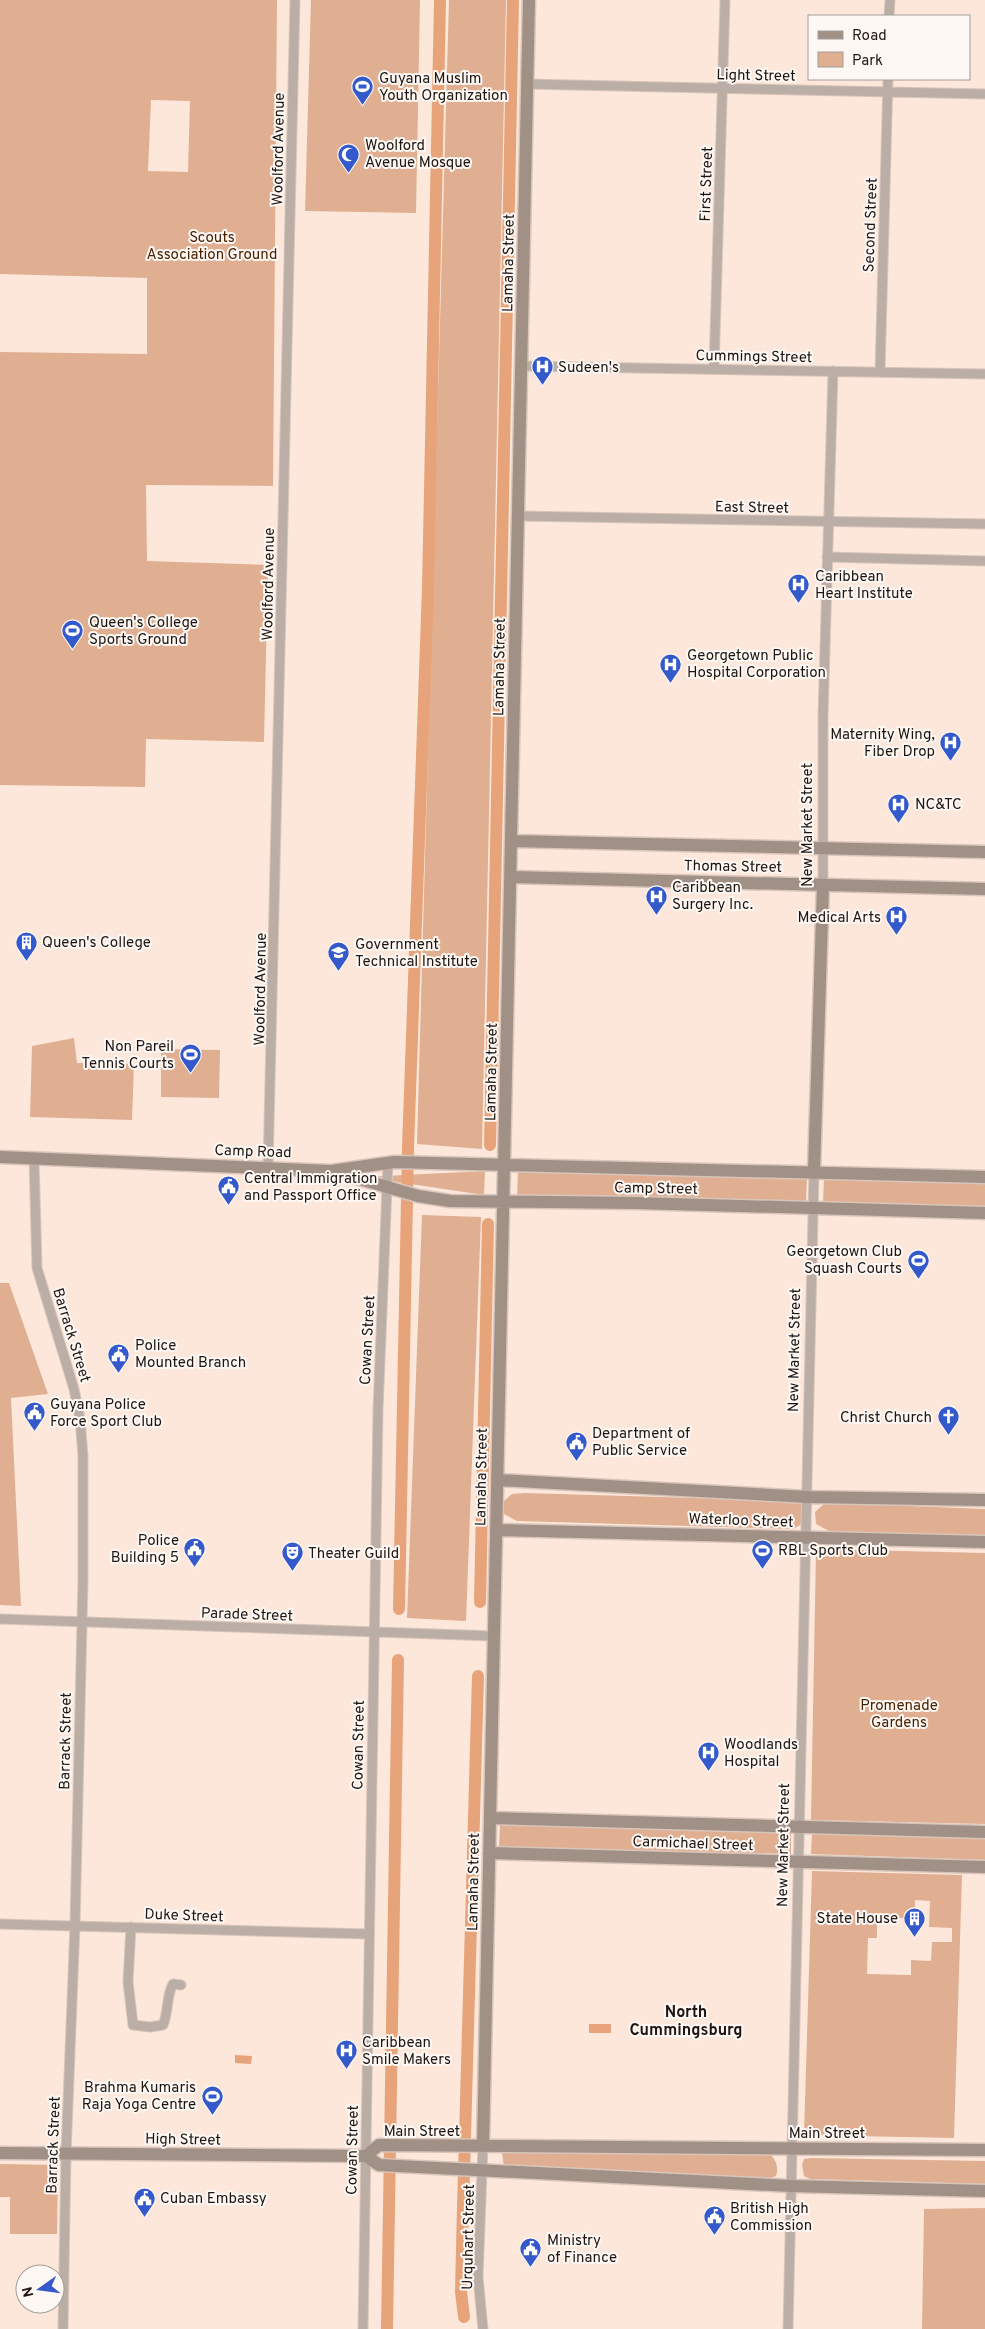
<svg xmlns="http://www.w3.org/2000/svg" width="985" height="2329" font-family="Overpass,sans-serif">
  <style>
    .green { fill: #e0af92; fill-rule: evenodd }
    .water { fill: #e7a47a }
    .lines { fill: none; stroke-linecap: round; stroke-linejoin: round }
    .canal { stroke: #e7a47a; stroke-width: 12 }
    .street-casing { stroke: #d9c5ba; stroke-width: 11 }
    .secondary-casing { stroke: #d9c5ba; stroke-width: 15 }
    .street { stroke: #baaea7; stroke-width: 9 }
    .secondary { stroke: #a19086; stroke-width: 12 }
    .labels { text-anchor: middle; stroke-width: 4; stroke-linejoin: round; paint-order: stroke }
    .street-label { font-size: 15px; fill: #1e1510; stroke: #fef8f5 }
    .poi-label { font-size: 15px; fill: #1e1510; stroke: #fef8f5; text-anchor: start }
    .park-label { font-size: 15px; fill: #4b2100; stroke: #fef8f5 }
    .neighbourhood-label { font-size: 16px; font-weight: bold; fill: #1e1510; stroke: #fef8f5 }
  </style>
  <rect width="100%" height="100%" fill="#fde7da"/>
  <path class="green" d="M0 0H277L273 486 146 485 147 561 268 565 264 742 146 739 145 787 0 785V352L147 354V278L0 274ZM151 100 190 101 188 172 148 171Z
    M311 0H420L416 213 305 211Z
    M449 0H506L482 1149 417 1144Z
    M74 1038 77 1063 134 1064 132 1120 30 1117 32 1046Z
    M161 1049 220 1050 219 1098 161 1097Z
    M518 1169 807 1178 806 1202 517 1197Z
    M485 1171 484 1195 364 1177Z
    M824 1177 985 1182V1207L823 1204Z
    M422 1215 481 1217 466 1621 407 1618Z
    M0 1283H9L48 1394 11 1398 21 1606 0 1605Z
    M524 1493 799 1501C805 1509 803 1515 802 1524L793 1529 517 1521 504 1514 503 1502 512 1494Z
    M836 1503 985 1509V1537L829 1531 816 1524 815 1512 824 1504Z
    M816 1549 985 1553V1824L811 1820Z
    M500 1825 791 1833V1854L499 1847Z
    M812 1833 985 1839V1860L811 1854Z
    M812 1871 962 1875 954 2138 804 2135ZM915 1900 930 1901 929 1927 952 1928V1942H932L931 1961 911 1960V1975L867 1974 868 1938H877V1924H885L886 1918H915Z
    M507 2149 770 2154C776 2160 779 2168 776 2176L770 2178 509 2169 504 2167 502 2153Z
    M811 2158 985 2161V2184L810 2179 804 2176 802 2165 804 2159Z
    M0 2164 58 2165 57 2234H10V2197H0Z
    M985 2208V2329H922L924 2209Z"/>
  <path class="water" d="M589 2024H611V2033H589Z
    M235 2055 252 2056 251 2064 235 2063Z"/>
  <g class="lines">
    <path class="canal" d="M490 1145 513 0
      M480 1602 488 1224
      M399 1609 408 1148 428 588 440 0
      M464 2317 461 2292 463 2207 478 1676
      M387 2329 398 1660"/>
    <defs>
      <path id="street" d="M889 16 890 0
        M527 84 985 94
        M522 366 985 374
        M714 369 725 0
        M880 372 888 79
        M519 516 985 524
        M827 557 985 561
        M823 885V717L833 371
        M34 1159 37 1268 74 1389 80 1419 83 1456V1579L75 1925 66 2154 63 2329
        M268 1169 295 0
        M0 1619 493 1636
        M0 1924 368 1934
        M131 1927 128 1982 133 2025 150 2027 163 2025C169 2011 166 1996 173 1984L181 1985
        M363 2329 378 1410 388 1162
        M483 2329 478 2277 483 2145
        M788 2329 814 1171"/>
      <path id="secondary" d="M512 841 985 852
        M511 877 985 889
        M0 1157 331 1171 394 1162 985 1177
        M814 1171 823 885
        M336 1172 418 1196 450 1201 637 1203 985 1213
        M498 1480 808 1497 985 1500
        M496 1530 985 1542
        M490 1818 985 1832
        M489 1853 985 1867
        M483 2145 529 0
        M0 2153 366 2156
        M366 2156 379 2145 985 2150
        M366 2156 379 2165 791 2186 985 2191"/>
    </defs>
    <use href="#street" class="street-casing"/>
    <use href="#secondary" class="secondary-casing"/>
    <use href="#street" class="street"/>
    <use href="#secondary" class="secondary"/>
  </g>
  <defs>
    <symbol id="stadium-pin" viewBox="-11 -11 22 30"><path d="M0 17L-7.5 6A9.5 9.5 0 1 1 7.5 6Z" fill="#3459ca" stroke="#fef8f5"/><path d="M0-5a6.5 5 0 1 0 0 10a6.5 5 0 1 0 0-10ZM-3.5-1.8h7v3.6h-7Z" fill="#fff"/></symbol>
    <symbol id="mosque-pin" viewBox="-11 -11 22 30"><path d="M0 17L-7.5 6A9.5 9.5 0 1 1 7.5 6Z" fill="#3459ca" stroke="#fef8f5"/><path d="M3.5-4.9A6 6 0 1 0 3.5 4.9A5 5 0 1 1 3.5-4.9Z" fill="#fff"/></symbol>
    <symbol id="hospital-pin" viewBox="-11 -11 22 30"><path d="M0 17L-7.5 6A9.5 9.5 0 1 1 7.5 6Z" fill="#3459ca" stroke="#fef8f5"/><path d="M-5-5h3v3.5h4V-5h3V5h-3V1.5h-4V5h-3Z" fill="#fff"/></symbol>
    <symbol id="building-pin" viewBox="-11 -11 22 30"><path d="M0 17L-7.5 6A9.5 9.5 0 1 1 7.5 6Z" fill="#3459ca" stroke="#fef8f5"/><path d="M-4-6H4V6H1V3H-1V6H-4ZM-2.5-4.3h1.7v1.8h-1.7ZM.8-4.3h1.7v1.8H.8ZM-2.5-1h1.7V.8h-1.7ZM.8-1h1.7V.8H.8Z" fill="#fff"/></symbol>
    <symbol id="university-pin" viewBox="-11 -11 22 30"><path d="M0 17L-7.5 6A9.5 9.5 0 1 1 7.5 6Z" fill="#3459ca" stroke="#fef8f5"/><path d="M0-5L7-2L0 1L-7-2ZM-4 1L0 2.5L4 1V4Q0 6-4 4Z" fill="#fff"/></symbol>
    <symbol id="civic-pin" viewBox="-11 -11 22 30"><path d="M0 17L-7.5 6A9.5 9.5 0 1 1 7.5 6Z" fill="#3459ca" stroke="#fef8f5"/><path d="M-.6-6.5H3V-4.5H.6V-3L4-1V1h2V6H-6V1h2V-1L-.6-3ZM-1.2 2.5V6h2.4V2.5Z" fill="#fff"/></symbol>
    <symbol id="church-pin" viewBox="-11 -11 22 30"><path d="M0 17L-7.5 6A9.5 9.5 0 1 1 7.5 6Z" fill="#3459ca" stroke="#fef8f5"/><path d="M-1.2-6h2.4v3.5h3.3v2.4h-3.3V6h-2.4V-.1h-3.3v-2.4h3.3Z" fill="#fff"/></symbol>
    <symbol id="theatre-pin" viewBox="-11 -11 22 30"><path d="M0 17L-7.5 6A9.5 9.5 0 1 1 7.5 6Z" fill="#3459ca" stroke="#fef8f5"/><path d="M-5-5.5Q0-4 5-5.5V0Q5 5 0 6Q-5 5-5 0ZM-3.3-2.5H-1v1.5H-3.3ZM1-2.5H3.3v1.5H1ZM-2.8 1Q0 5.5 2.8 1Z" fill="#fff"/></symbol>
  </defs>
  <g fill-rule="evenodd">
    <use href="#stadium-pin" x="350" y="74" width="25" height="34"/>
    <use href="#mosque-pin" x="336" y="142" width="25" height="34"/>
    <use href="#hospital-pin" x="530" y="354" width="25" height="34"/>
    <use href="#hospital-pin" x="786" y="572" width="25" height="34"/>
    <use href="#stadium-pin" x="60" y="618" width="25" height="34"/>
    <use href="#hospital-pin" x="658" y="652" width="25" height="34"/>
    <use href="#hospital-pin" x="938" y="730" width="25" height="34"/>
    <use href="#hospital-pin" x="886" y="792" width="25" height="34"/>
    <use href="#hospital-pin" x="644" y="884" width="25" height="34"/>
    <use href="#hospital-pin" x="884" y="904" width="25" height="34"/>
    <use href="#building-pin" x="14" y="930" width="25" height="34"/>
    <use href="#university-pin" x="326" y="940" width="25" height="34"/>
    <use href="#stadium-pin" x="178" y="1042" width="25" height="34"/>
    <use href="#civic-pin" x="216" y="1174" width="25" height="34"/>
    <use href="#stadium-pin" x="906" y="1248" width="25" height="34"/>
    <use href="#civic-pin" x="106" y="1342" width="25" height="34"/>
    <use href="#civic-pin" x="22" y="1400" width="25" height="34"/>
    <use href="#church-pin" x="936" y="1404" width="25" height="34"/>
    <use href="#civic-pin" x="564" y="1430" width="25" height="34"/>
    <use href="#civic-pin" x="182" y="1536" width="25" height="34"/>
    <use href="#stadium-pin" x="750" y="1538" width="25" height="34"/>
    <use href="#theatre-pin" x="280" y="1540" width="25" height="34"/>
    <use href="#hospital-pin" x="696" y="1740" width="25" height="34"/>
    <use href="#building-pin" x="902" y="1906" width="25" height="34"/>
    <use href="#hospital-pin" x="334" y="2038" width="25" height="34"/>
    <use href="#stadium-pin" x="200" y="2084" width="25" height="34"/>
    <use href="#civic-pin" x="132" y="2186" width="25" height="34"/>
    <use href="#civic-pin" x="702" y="2204" width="25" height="34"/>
    <use href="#civic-pin" x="518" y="2236" width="25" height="34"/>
  </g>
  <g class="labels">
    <g class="street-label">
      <text transform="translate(756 75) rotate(1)" y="5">Light Street</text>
      <text transform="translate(278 149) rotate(-89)" y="5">Woolford Avenue</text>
      <text transform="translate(706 184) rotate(-88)" y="5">First Street</text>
      <text transform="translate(870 225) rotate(-88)" y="5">Second Street</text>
      <text transform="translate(508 263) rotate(-89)" y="5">Lamaha Street</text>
      <text transform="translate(754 356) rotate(1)" y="5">Cummings Street</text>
      <text transform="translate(752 507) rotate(1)" y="5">East Street</text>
      <text transform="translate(268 584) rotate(-89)" y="5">Woolford Avenue</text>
      <text transform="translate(499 667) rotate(-89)" y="5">Lamaha Street</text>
      <text transform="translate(807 825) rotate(-90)" y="5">New Market Street</text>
      <text transform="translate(733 866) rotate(1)" y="5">Thomas Street</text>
      <text transform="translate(260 989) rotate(-89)" y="5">Woolford Avenue</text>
      <text transform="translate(491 1072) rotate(-89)" y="5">Lamaha Street</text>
      <text transform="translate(253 1151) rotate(2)" y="5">Camp Road</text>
      <text transform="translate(656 1188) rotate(1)" y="5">Camp Street</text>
      <text transform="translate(72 1335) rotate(73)" y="5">Barrack Street</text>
      <text transform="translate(367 1340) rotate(-87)" y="5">Cowan Street</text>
      <text transform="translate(794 1350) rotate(-89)" y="5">New Market Street</text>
      <text transform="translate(481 1477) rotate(-89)" y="5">Lamaha Street</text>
      <text transform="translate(741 1520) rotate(2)" y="5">Waterloo Street</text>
      <text transform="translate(247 1614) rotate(2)" y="5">Parade Street</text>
      <text transform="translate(65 1741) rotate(-89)" y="5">Barrack Street</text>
      <text transform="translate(358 1745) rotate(-89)" y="5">Cowan Street</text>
      <text transform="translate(693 1843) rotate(2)" y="5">Carmichael Street</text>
      <text transform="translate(783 1845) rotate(-89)" y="5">New Market Street</text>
      <text transform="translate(473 1882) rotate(-89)" y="5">Lamaha Street</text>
      <text transform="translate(184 1915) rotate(2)" y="5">Duke Street</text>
      <text x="422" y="2136">Main Street</text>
      <text x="827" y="2138">Main Street</text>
      <text transform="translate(183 2139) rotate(1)" y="5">High Street</text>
      <text transform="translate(53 2145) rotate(-88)" y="5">Barrack Street</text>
      <text transform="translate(352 2150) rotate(-89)" y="5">Cowan Street</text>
      <text transform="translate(468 2237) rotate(-89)" y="5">Urquhart Street</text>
    </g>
    <g class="poi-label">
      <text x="379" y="83">Guyana Muslim<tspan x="379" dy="17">Youth Organization</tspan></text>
      <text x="365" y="150">Woolford<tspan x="365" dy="17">Avenue Mosque</tspan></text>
      <text x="558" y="372">Sudeen's</text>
      <text x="815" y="581">Caribbean<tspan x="815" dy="17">Heart Institute</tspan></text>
      <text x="89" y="627">Queen's College<tspan x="89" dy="17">Sports Ground</tspan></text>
      <text x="687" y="660">Georgetown Public<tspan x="687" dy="17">Hospital Corporation</tspan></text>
      <text x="935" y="739" text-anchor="end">Maternity Wing,<tspan x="935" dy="17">Fiber Drop</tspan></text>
      <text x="915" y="809">NC&amp;TC</text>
      <text x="672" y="892">Caribbean<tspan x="672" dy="17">Surgery Inc.</tspan></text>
      <text x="881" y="922" text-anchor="end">Medical Arts</text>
      <text x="42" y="947">Queen's College</text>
      <text x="355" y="949">Government<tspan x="355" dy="17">Technical Institute</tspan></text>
      <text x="174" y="1051" text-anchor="end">Non Pareil<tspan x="174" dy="17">Tennis Courts</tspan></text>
      <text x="244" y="1183">Central Immigration<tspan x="244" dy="17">and Passport Office</tspan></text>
      <text x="902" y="1256" text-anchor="end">Georgetown Club<tspan x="902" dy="17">Squash Courts</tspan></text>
      <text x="135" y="1350">Police<tspan x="135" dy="17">Mounted Branch</tspan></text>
      <text x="50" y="1409">Guyana Police<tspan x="50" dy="17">Force Sport Club</tspan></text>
      <text x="932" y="1422" text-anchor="end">Christ Church</text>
      <text x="592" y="1438">Department of<tspan x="592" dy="17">Public Service</tspan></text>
      <text x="179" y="1545" text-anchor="end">Police<tspan x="179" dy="17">Building 5</tspan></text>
      <text x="778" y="1555">RBL Sports Club</text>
      <text x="308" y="1558">Theater Guild</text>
      <text x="724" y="1749">Woodlands<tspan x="724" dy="17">Hospital</tspan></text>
      <text x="898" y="1923" text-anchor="end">State House</text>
      <text x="362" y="2047">Caribbean<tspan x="362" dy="17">Smile Makers</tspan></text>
      <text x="196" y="2092" text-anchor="end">Brahma Kumaris<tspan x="196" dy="17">Raja Yoga Centre</tspan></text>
      <text x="160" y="2203">Cuban Embassy</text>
      <text x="730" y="2213">British High<tspan x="730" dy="17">Commission</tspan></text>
      <text x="547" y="2245">Ministry<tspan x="547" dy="17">of Finance</tspan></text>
    </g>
    <g class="park-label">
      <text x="212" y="242">Scouts<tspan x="212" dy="17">Association Ground</tspan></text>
      <text x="899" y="1710">Promenade<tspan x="899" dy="17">Gardens</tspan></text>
    </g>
    <g class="neighbourhood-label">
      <text x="686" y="2017">North<tspan x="686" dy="18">Cummingsburg</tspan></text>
    </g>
  </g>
  <rect x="808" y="15" width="162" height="65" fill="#fef8f5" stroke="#a49d99"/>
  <rect x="818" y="31" width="25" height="8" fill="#a19086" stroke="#a49d99"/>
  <text x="852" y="40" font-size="15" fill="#1e1510">Road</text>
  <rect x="818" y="52" width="25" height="15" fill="#e0af92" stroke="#a49d99"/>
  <text x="852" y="65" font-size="15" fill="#1e1510">Park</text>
  <g transform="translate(40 2289) rotate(256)"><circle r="24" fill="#fef8f5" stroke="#a49d99"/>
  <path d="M0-4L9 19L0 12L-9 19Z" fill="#3459ca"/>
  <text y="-8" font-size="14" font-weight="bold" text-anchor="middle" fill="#1e1510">N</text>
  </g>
</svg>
